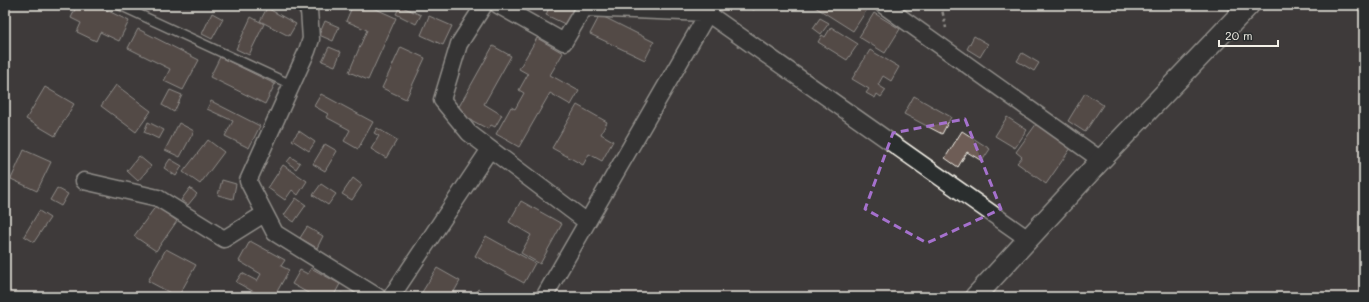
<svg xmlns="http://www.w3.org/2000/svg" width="1369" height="302" font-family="Mali,sans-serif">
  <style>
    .building { fill: #6e5d57; stroke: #f4f1e8 }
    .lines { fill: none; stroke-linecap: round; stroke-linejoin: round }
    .service-casing { stroke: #f4f1e8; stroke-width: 11 }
    .minor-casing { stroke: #f4f1e8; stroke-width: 19 }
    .tertiary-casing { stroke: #f4f1e8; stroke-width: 23 }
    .path { stroke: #f4f1e8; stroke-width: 2.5; stroke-dasharray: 4 3; stroke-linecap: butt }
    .service { stroke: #2a2d2e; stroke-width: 8 }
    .minor { stroke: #2a2d2e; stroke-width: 16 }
    .tertiary { stroke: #2a2d2e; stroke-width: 20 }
    .marked { fill: none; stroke: #a571cd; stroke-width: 3; stroke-dasharray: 8 5; stroke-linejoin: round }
  </style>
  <rect width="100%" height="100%" fill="#3e3b3a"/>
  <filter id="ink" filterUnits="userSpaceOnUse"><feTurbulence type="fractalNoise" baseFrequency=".025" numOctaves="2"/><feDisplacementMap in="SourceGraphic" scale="8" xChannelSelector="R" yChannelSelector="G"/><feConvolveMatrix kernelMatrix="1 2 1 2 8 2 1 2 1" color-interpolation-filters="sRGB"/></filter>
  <g filter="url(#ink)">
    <path class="building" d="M77 5H96L129 21 119 41 100 32 96 41 77 32 81 23 71 18Z
      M353 5H367L396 18 368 80 349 72 367 30 346 21Z
      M550 5H571L578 8 569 26 546 15Z
      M745 5H757L754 10Z
      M812 5H870L853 31Z
      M400 6 421 15 416 24 396 14Z
      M267 8 296 24 289 36 260 21Z
      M212 13 223 19 212 39 202 34Z
      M874 13 900 29 885 53 859 37Z
      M600 15 654 42 645 60 590 34Z
      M429 16 452 26 443 45 421 35Z
      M251 17 264 24 249 55 236 49Z
      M820 18 829 23 821 34 813 28Z
      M325 21 339 27 333 41 319 35Z
      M831 27 858 44 847 60 818 42 822 35 825 37Z
      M138 29 199 60 183 90 164 81 170 69 128 48Z
      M974 36 988 44 980 57 967 49Z
      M537 38 563 53 550 75 579 91 571 105 550 93 519 147 496 134 511 107 515 109 524 93 519 90 528 74 519 69Z
      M493 46 511 56 484 104 502 115 495 127 491 125 488 129 456 112Z
      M329 47 341 52 335 66 322 61Z
      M401 47 425 58 406 99 382 88Z
      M870 50 899 67 891 81 883 76 878 85 886 90 881 97 877 94 875 98 866 93 869 89 852 79Z
      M1022 53 1039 63 1034 71 1017 61Z
      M220 57 275 84 265 104 210 77Z
      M116 85 151 111 136 132 101 106Z
      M45 87 74 104 55 136 26 119Z
      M170 90 182 95 174 112 162 105Z
      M1085 93 1103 105 1085 132 1068 121Z
      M321 94 373 122 358 149 344 141 350 130 326 117 328 114 314 106Z
      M914 96 951 117 942 134 904 114Z
      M211 101 260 126 249 148 225 136 233 121 207 109Z
      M577 105 607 122 601 134 613 141 602 161 589 154 583 165 552 148Z
      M1007 117 1027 130 1015 148 995 136Z
      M148 122 164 130 159 139 144 132Z
      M179 123 194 131 180 157 165 150Z
      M1037 123 1071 148 1046 184 1017 163 1022 157 1016 152Z
      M377 128 397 140 386 158 371 149 379 136 374 133Z
      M299 131 315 142 309 151 292 140Z
      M962 131 990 149 982 161 967 152 958 167 945 158Z
      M208 140 224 152 200 184 183 172Z
      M325 144 337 151 325 171 313 164Z
      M24 150 51 162 37 191 11 179Z
      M139 156 151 166 138 181 127 171Z
      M291 157 300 163 296 169 287 162Z
      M170 159 182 166 176 176 164 168Z
      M283 165 307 181 298 195 292 190 285 200 268 188Z
      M353 178 362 185 352 200 342 194Z
      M222 180 236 184 233 199 218 195Z
      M321 184 336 194 328 205 313 195Z
      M57 188 68 194 61 206 50 200Z
      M190 188 197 194 188 205 181 200Z
      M296 198 306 205 294 222 284 215Z
      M521 201 562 224 540 264 521 253 531 235 509 222Z
      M156 206 177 221 156 251 134 236Z
      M39 211 50 218 34 242 24 236Z
      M307 227 323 236 317 248 300 238Z
      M486 236 535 263 524 283 475 256Z
      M250 241 285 260 281 266 289 270 274 297H263L236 282 242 273 257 281 261 274 239 261Z
      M166 249 196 265 178 297 148 281Z
      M311 268 340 284 333 297H315L292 284 300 270 308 274Z
      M437 268 460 281 451 297H419Z
      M478 289 491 297H473Z
      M341 293 349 297H339Z"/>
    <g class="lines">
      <defs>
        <path id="service" d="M119 5 292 85"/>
        <path id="minor" d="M304 5 309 10 311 39 307 51 248 181 275 233 378 297
          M484 5 459 44 442 100 469 133 587 222
          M498 5 564 42 584 8 707 13 1028 239
          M883 5 1101 160
          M84 181 158 198 224 239 264 214
          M391 297 490 149
          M544 297 712 6"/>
        <path id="tertiary" d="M975 297 1101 160 1249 5"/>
      </defs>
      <use href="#service" class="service-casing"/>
      <use href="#minor" class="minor-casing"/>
      <use href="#tertiary" class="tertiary-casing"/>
      <path class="path" d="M941 5 946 28"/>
      <use href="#service" class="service"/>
      <use href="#minor" class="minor"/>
      <use href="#tertiary" class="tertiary"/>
    </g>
  </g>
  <path d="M0 0H1369V302H0ZM965 119 1001 209 927 243 865 209 893 133Z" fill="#3e3b3a" fill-opacity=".55" fill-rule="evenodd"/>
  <path class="marked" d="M965 119 1001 209 927 243 865 209 893 133Z"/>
  <rect width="1369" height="302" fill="none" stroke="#2a2d2e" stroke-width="20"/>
  <rect x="10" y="10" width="1349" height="282" fill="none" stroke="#f4f1e8" stroke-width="1.5" filter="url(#ink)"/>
  <path d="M1219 40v6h59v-6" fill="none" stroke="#f4f1e8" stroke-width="2"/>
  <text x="1225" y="40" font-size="12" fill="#f4f1e8" stroke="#2a2d2e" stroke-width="3" paint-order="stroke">20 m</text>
</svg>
